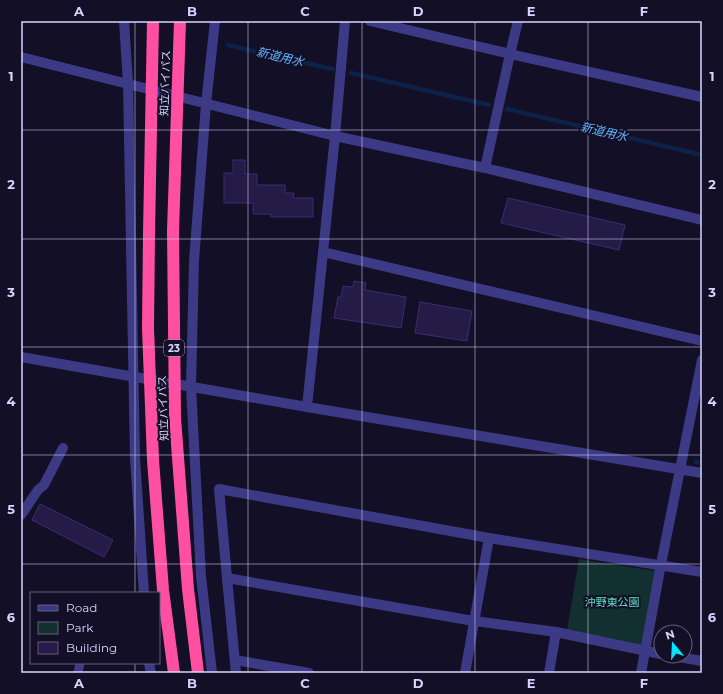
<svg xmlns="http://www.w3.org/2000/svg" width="723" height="694" font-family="Montserrat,'Noto Sans JP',sans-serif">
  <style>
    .green { fill: #12302f }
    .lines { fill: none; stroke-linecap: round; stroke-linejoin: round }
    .stream { stroke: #0c2248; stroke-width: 4.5 }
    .building { fill: #241b47; stroke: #3b2d73 }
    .lane { stroke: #3d3a85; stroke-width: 9 }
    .street { stroke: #3d3a85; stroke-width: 10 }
    .highway-bridge { stroke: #ff4fa3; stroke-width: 12 }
    .grid { fill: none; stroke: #d9d4ff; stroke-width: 1; stroke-opacity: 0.55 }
    .labels { text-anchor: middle; stroke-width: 4; stroke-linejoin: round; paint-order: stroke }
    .shield { fill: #130f26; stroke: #9e99be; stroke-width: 1 }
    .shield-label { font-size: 10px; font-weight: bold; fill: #d9d4ff }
    .street-label { font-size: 11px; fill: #d9d4ff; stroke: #130f26 }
    .park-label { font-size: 11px; fill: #5fe0c0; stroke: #130f26 }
    .water-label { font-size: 12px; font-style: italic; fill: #62b6ff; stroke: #130f26 }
    .neatline { fill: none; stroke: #d9d4ff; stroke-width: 1.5 }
    .grid-label { font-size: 13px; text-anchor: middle; font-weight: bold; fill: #d9d4ff }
  </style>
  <rect width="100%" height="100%" fill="#130f26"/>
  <path class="green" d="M579 559 656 571 642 646 567 630Z"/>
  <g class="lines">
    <path class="stream" d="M228 45 332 69
      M351 73 489 105
      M507 109 702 155
      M696 462 702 463"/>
  </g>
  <path class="building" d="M233 160H245V174H257V185H285V193H294L293 198H313V217H271V214H253V203H224V173H233Z
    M508 198 625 225 619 250 501 223Z
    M354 281 366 283 365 290 406 297 401 328 334 318 338 297H341L343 286 353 287Z
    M420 302 472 311 467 341 415 333Z
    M40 504 113 540 104 557 32 520Z"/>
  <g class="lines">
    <path class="lane" d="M78 673 80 663"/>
    <path class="street" d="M124 21 128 83 135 458 144 593
      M370 21 510 54 702 97
      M21 57 335 136 485 168 702 220
      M485 168 510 54 518 21
      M323 252 702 341
      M21 357 307 407 702 473
      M307 407 335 136 345 21
      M21 515 38 490 44 485 63 448
      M227 578 219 489 489 538
      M673 656 702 661
      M235 660 309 673
      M149 663 151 673
      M212 673 201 576 191 387 194 261 206 104 215 21
      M236 673 227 578 474 621 556 632 661 654
      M465 673 489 538 702 572
      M549 673 556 632
      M641 673 661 564 702 360"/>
    <path class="highway-bridge" d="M153 21 149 234 148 328 153 460 163 590 174 673
      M180 21 173 231 175 418 188 589 198 673"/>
  </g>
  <path class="grid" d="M135 21V593M248 21V673M362 21V673M475 21V673M588 21V673M21 130H702M21 239H702M21 347H702M21 455H702M21 564H702M135 663V673"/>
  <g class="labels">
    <rect class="shield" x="164" y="340" width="20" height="16" rx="3"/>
    <g class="shield-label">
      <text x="174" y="352">23</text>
    </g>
    <g class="street-label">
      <text transform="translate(165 83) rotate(-88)" y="4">知立バイパス</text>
      <text transform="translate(163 408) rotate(-92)" y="4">知立バイパス</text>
    </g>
    <g class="park-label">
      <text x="612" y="606">沖野東公園</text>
    </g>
    <g class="water-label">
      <text transform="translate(280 57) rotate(13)" y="4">新道用水</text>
      <text transform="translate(604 132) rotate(13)" y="4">新道用水</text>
    </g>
  </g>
  <rect width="723" height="694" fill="none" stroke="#130f26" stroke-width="44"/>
  <rect x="30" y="592" width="130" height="72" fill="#130f26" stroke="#625e7d"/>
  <rect x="38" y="605" width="20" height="6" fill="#3d3a85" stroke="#625e7d"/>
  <text x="66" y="612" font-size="12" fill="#d9d4ff">Road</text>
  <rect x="38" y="622" width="20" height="12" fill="#12302f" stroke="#625e7d"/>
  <text x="66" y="632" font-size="12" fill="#d9d4ff">Park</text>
  <rect x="38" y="642" width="20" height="12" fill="#241b47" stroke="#625e7d"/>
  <text x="66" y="652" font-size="12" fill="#d9d4ff">Building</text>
  <g transform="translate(673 644) rotate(342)"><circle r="19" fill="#130f26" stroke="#625e7d"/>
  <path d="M0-3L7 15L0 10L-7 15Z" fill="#00e5ff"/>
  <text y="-6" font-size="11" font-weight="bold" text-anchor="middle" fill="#d9d4ff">N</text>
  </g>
  <rect x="22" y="22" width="679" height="650" class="neatline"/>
  <g class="grid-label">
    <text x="79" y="16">A</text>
    <text x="192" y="16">B</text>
    <text x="305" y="16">C</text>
    <text x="418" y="16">D</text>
    <text x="531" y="16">E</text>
    <text x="644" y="16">F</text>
    <text x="11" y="81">1</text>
    <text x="712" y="81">1</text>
    <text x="11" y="189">2</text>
    <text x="712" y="189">2</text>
    <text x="11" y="297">3</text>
    <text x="712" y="297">3</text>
    <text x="11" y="406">4</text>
    <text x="712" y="406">4</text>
    <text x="11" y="514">5</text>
    <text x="712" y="514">5</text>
    <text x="11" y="622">6</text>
    <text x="712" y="622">6</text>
    <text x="79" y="688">A</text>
    <text x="192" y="688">B</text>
    <text x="305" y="688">C</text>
    <text x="418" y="688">D</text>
    <text x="531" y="688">E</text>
    <text x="644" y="688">F</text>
  </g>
</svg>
